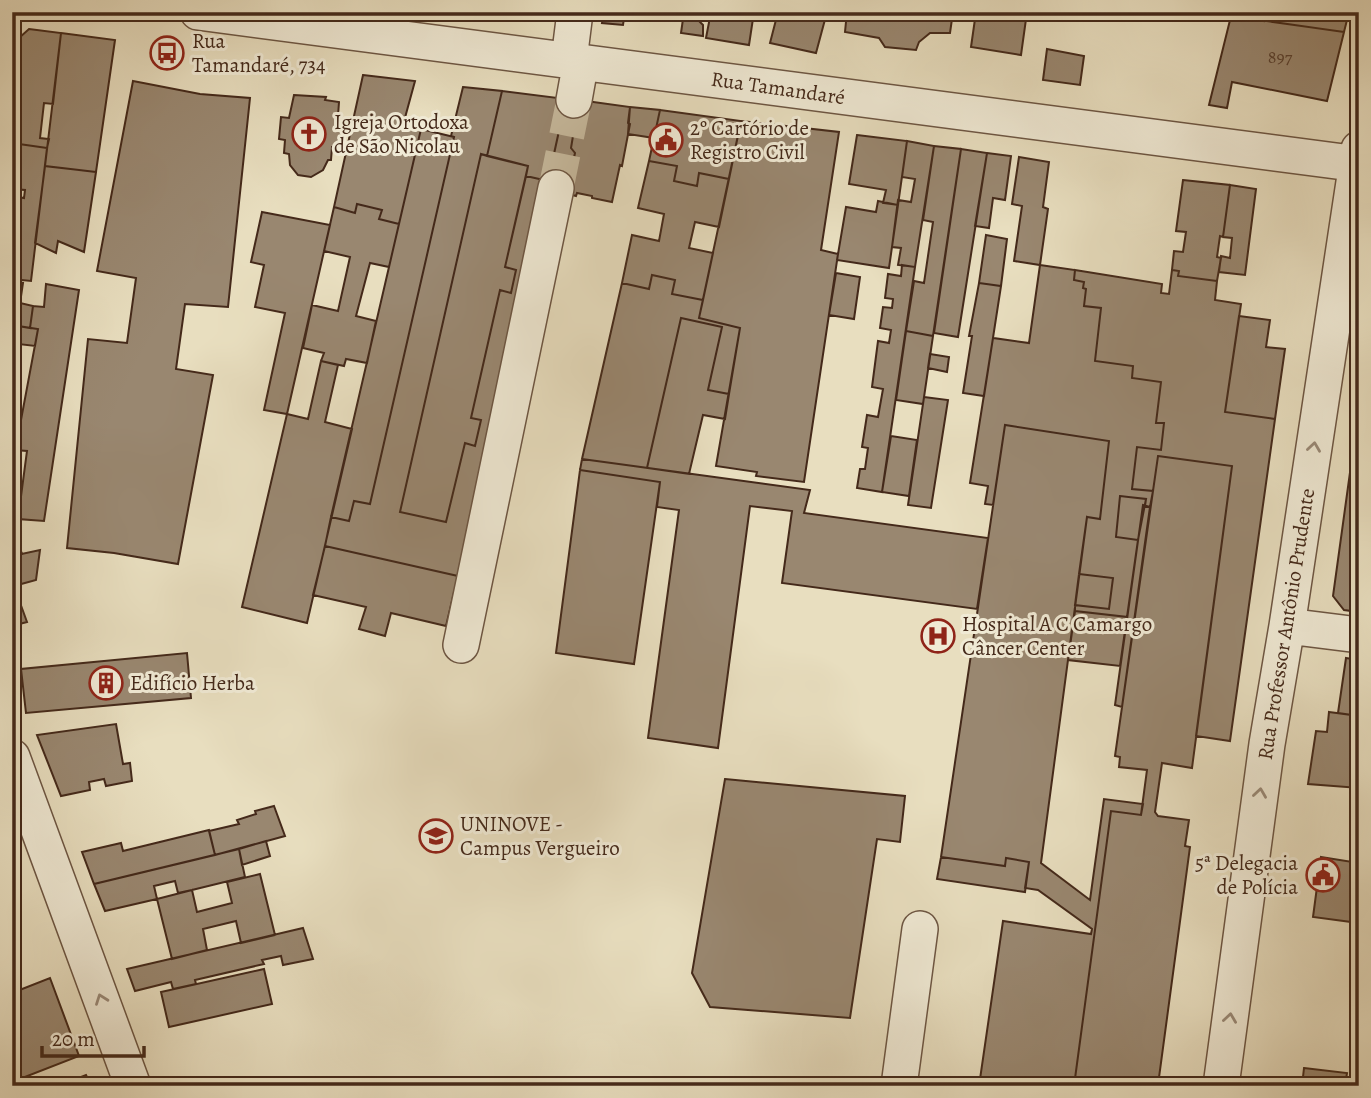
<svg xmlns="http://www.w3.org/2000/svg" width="1371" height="1098" font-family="Alegreya,serif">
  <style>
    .building { fill: #998770; stroke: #44291a; stroke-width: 2 }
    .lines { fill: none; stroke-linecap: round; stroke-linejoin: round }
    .minor-tunnel { stroke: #c7ba9e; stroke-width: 35; stroke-dasharray: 35 18; stroke-linecap: butt }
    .minor-casing { stroke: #6d5643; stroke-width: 38 }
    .minor { stroke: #f0ead5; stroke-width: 35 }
    .oneway { stroke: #9a8a78 }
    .labels { text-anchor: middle; stroke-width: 6; stroke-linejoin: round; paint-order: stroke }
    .number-label { font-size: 18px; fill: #594030 }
    .poi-label { font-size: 21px; fill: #44291a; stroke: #f0ead5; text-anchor: start }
    .street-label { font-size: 21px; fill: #44291a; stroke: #f0ead5 }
  </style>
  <rect width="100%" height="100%" fill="#e8debf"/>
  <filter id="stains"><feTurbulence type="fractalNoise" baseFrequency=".00286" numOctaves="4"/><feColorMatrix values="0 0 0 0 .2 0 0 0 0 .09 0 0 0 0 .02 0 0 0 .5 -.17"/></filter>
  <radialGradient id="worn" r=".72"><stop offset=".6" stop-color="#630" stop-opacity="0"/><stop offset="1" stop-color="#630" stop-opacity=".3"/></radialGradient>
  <path class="building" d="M492 12H550L549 20Z
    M604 12H625L623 25 602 23Z
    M684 12H690L703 25V36L681 33Z
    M711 12H754L749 45 706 38Z
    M778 12H827L816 53 770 43Z
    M847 12H953L950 33H930L919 42 916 50 885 47 879 38 845 32Z
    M976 12H1027L1021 55 971 47Z
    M1232 12H1265L1264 21 1231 16Z
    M1274 12H1349L1344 32 1272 22Z
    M1231 16 1344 32 1327 101 1232 82 1227 108 1209 105Z
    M29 29 61 33 53 104 44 103 40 138 49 139 47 148 12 143V86L19 38Z
    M61 33 115 40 96 172 45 166Z
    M1047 49 1084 56 1080 85 1043 80Z
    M363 75 415 81 403 125 421 129 399 224 379 219 382 210 357 204 355 213 334 207Z
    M133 81 200 94 250 98 228 307 185 304 176 369 213 375 178 564 114 553 67 548 88 339 127 343 136 278 97 271Z
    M463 87 502 91 487 156 481 154 400 512 446 522 465 443 475 446 481 420 471 418 500 290 511 293 516 270 505 267 526 176 548 181 458 576 325 546 331 517 349 521 354 501 370 504 454 137 451 136Z
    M502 91 566 99 548 181 526 176 528 166 487 156Z
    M294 95 326 97 325 100 339 102 337 130H342L340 148 332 147 331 160H328L323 170 311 177 298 175 290 165 289 154 284 153 285 140 279 139 281 117 289 118Z
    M566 99 586 101 581 127 574 130 571 148 575 153 568 189 547 186Z
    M586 101 630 107 628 123 630 124 622 166 620 165 612 202 592 198V196L577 193 576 196 565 193 575 153 571 148 574 130 581 127Z
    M630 107 660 110 654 138 628 134Z
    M660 110 741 121 729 179 699 173 697 186 674 181 677 166 649 161Z
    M741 121 839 132 821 250 838 254 804 482 756 476 757 472 716 466 740 328 699 318Z
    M421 129 454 137 370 504 354 501 349 521 331 517Z
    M857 135 907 141 898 205 883 203 886 190 849 184Z
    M907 141 934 146 915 267 898 265 901 248 892 247 898 200 911 202 915 179 902 177Z
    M12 143 47 148 31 281 12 279V196L24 198 25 190 12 189Z
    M934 146 961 149 933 336 906 331 914 281 924 283 933 222 923 220Z
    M961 149 987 153 958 337 934 333Z
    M987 153 1011 156 1005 200 993 198 989 228 975 226Z
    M481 154 528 166 505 267 516 270 511 293 500 290 471 418 481 420 475 446 465 443 446 522 400 512Z
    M1019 157 1049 162 1043 207 1048 209 1040 265 1014 261 1022 206 1012 204Z
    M649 161 677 166 674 181 697 186 699 173 729 179 719 227 695 222 689 248 713 253 703 300 672 294 675 280 652 275 649 289 622 283 632 235 659 241 664 214 638 208Z
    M45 166 96 172 84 252 58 241 56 253 35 243Z
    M1183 180 1230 185 1223 237 1220 236 1217 257 1221 258 1217 281 1178 276 1179 271 1172 270 1174 251 1183 252 1186 232 1176 231Z
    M1230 185 1256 189 1245 275 1219 272 1221 256 1230 258 1232 238 1223 237Z
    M878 201 898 205 889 268 837 260 846 207 876 212Z
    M357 204 382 210 379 219 399 224 389 267 370 263 356 316 376 321 367 363 346 359 344 366 321 361 324 353 303 348 312 305 338 311 350 257 324 251 334 207 355 213Z
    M262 212 330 225 287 414 264 410 285 313 255 307 264 265 251 262Z
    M986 235 1007 239 1001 286 979 283Z
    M902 265 915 267 882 492 857 488 860 469H865L868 448 862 447 867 415 878 417 883 389 872 387 878 341 889 343 891 330 880 328 883 307 892 308 893 299 885 298 888 274 901 276Z
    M1040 265 1075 270 1074 280 1084 282 1083 288 1086 289 1084 306 1101 308 1095 361 1133 366 1132 378 1161 382 1156 423H1164L1161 450 1137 447 1132 489 1153 491 1150 507 1145 506 1146 499 1120 496 1116 537 1138 540 1127 617 1075 611V605L1109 609 1113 578 1079 574 1087 517 1100 519 1109 441 1005 425 993 505 985 504 988 486 970 483 993 338 1029 343Z
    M1075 270 1162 284 1161 293 1169 294 1172 270 1179 271 1178 276 1217 281 1215 300 1241 304 1225 412 1275 419 1230 741 1196 736 1232 466 1158 456 1153 491 1132 489 1137 447 1161 450 1164 423H1156L1161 382 1132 378 1133 366 1095 361 1101 308 1084 306 1086 289 1083 288 1084 282 1074 280Z
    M836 273 860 277 854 319 829 315Z
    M652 275 675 280 672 294 703 300 699 318 740 328 729 394 708 390 722 327 681 318 647 468 582 459 622 283 649 289Z
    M12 282 23 283 20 303 33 306 30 328 12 325Z
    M979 283 1001 286 984 396 963 393 972 336H969Z
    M46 284 79 290 44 521 18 519 27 451 15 450 12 470V419L21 420 38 329 30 328 33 306 44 307Z
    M1239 316 1270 320 1266 347 1285 349 1275 419 1225 412Z
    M681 318 722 327 708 390 729 394 725 419 703 415 689 474 647 468Z
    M12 325 38 329 35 346 19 344 12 392Z
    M906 331 933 336 923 404 896 400Z
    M930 354 949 357 947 372 928 368Z
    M321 361 338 365 325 422 352 429 307 623 242 607 287 414 308 419Z
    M924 397 948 400 931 508 908 505Z
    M1005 425 1109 441 1100 519 1087 517 1041 863 1090 900 1104 799 1143 804 1141 815 1111 811 1074 1086H979L1003 921 1091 934 1092 929 1038 890 1025 888 1029 862 1006 858 1005 866 941 857Z
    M891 436 917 440 909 496 882 492Z
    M1158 456 1232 466 1192 768 1162 763 1155 812 1158 816 1189 820 1185 846 1190 847 1158 1085 1074 1086 1111 811 1141 815 1147 770 1119 767 1120 757 1115 756Z
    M1352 458 1359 459V612L1344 610 1333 596Z
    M582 459 810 490 804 513 988 538 977 609 782 583 792 511 750 506 718 748 648 738 679 510 657 507 660 482 580 470Z
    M580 470 660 482 634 664 556 653Z
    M1120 496 1146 499 1138 540 1116 537Z
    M1143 505 1150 507 1122 707 1115 705Z
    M12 526 22 554 12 556Z
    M325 546 458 576 446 626 391 613 385 636 359 629 366 607 313 595Z
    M40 550 36 580 14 586 27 622 12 626V556Z
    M1079 574 1113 578 1109 609 1075 605Z
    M1075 611 1127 617 1120 666 1068 660Z
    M187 653 191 698 26 713 21 669Z
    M1346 658 1359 660V716L1338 713Z
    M1329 712 1359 716V788L1308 784 1316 731 1327 732Z
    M116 724 123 764 130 763 132 781 106 786 104 779 89 782 90 790 61 796 37 735Z
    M725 779 905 796 900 842 877 839 850 1018 710 1007 692 973Z
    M274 806 285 836 215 855 209 831 239 824 237 820 256 814 255 811Z
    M209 830 215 855 94 884 82 852 121 843 123 851Z
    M266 841 270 856 242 865 239 849Z
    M239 849 245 877 192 890 178 893 175 881 154 886 157 899 105 911 94 884Z
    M941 857 1005 866 1006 858 1029 862 1025 892 937 879Z
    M1321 857 1359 863V923L1313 917Z
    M260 874 275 935 241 943 236 921 203 929 207 950 172 959 157 899 192 890 197 912 232 903 227 882Z
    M303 928 313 959 283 965 281 956 262 960 264 964 195 980 196 984 173 989 171 982 135 991 127 969Z
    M264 969 272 1004 169 1027 161 992Z
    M50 978 79 1056 12 1082V993Z
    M1304 1068 1347 1073 1345 1086H1302Z
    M86 1075 91 1086H58Z"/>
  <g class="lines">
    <path class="minor-tunnel" d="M556 188 574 100"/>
    <defs>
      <path id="minor" d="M198 12 1359 164
        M569 60 575 12
        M574 100 581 61
        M1287 626 1359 635
        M461 645 556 188
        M12 757 133 1086
        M899 1086 920 929
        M1221 1086 1267 744 1287 626 1359 149"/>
    </defs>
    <use href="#minor" class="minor-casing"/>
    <use href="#minor" class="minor"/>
  </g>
  <defs><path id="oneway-chevron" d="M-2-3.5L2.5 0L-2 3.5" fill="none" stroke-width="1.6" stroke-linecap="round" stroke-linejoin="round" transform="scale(1.75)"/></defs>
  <g class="oneway">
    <use href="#oneway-chevron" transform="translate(1314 447) rotate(-82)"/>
    <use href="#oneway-chevron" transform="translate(1260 793) rotate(-82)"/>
    <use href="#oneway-chevron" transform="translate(101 999) rotate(-110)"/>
    <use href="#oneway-chevron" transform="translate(1230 1018) rotate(-82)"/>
  </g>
  <defs>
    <symbol id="bus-ring" viewBox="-11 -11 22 22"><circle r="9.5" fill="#f0ead5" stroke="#8f2418" stroke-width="1.5"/><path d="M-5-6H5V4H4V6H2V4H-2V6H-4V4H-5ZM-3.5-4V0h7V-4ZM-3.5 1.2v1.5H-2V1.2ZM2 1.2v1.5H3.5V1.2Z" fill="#8f2418"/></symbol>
    <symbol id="church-ring" viewBox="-11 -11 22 22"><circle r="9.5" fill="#f0ead5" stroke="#8f2418" stroke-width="1.5"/><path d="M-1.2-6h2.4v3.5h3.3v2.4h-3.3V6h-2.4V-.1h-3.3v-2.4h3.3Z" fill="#8f2418"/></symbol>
    <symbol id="civic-ring" viewBox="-11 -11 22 22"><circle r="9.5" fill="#f0ead5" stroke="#8f2418" stroke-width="1.5"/><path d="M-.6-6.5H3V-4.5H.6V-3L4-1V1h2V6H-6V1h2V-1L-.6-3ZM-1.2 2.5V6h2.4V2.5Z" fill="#8f2418"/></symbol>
    <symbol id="hospital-ring" viewBox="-11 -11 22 22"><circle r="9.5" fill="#f0ead5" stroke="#8f2418" stroke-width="1.5"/><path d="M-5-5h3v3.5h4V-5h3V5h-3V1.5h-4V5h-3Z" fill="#8f2418"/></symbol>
    <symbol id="building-ring" viewBox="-11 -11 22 22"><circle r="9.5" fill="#f0ead5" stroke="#8f2418" stroke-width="1.5"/><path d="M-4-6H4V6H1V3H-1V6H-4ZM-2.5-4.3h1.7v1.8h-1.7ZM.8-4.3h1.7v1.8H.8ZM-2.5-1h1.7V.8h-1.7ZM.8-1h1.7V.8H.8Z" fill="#8f2418"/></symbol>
    <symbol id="university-ring" viewBox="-11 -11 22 22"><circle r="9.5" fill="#f0ead5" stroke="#8f2418" stroke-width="1.5"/><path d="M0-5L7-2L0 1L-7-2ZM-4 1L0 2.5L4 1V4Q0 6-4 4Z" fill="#8f2418"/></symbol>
  </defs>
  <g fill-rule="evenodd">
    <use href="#bus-ring" x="148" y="34" width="38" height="38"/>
    <use href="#church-ring" x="290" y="115" width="38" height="38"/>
    <use href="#civic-ring" x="647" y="121" width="38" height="38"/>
    <use href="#hospital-ring" x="919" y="617" width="38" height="38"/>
    <use href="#building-ring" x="87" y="664" width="38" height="38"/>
    <use href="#university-ring" x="417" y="817" width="38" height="38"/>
    <use href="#civic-ring" x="1304" y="856" width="38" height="38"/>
  </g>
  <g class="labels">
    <g class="number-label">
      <text x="1280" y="63">897</text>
    </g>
    <g class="poi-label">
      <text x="192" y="48">Rua<tspan x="192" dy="24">Tamandaré, 734</tspan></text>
      <text x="334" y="129">Igreja Ortodoxa<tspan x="334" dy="24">de São Nicolau</tspan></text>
      <text x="690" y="135">2º Cartório de<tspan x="690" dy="24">Registro Civil</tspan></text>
      <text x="962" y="631">Hospital A C Camargo<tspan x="962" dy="24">Câncer Center</tspan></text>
      <text x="130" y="690">Edifício Herba</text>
      <text x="460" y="831">UNINOVE -<tspan x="460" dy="24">Campus Vergueiro</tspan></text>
      <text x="1298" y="870" text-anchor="end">5ª Delegacia<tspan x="1298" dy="24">de Polícia</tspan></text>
    </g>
    <g class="street-label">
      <text transform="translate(778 88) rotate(8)" y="7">Rua Tamandaré</text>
      <text transform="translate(1286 624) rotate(-81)" y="7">Rua Professor Antônio Prudente</text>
    </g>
  </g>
  <rect width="1371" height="1098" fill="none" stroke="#e8debf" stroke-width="42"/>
  <rect x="14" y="14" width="1343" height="1070" fill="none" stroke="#44291a" stroke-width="3.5"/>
  <rect x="21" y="21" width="1329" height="1056" fill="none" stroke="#44291a" stroke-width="2"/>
  <path d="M42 1046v10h102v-10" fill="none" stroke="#44291a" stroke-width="3.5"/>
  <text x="52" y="1046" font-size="21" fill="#44291a" stroke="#f0ead5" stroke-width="5" paint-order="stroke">20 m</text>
  <rect width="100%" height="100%" filter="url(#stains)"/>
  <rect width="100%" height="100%" fill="url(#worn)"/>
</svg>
